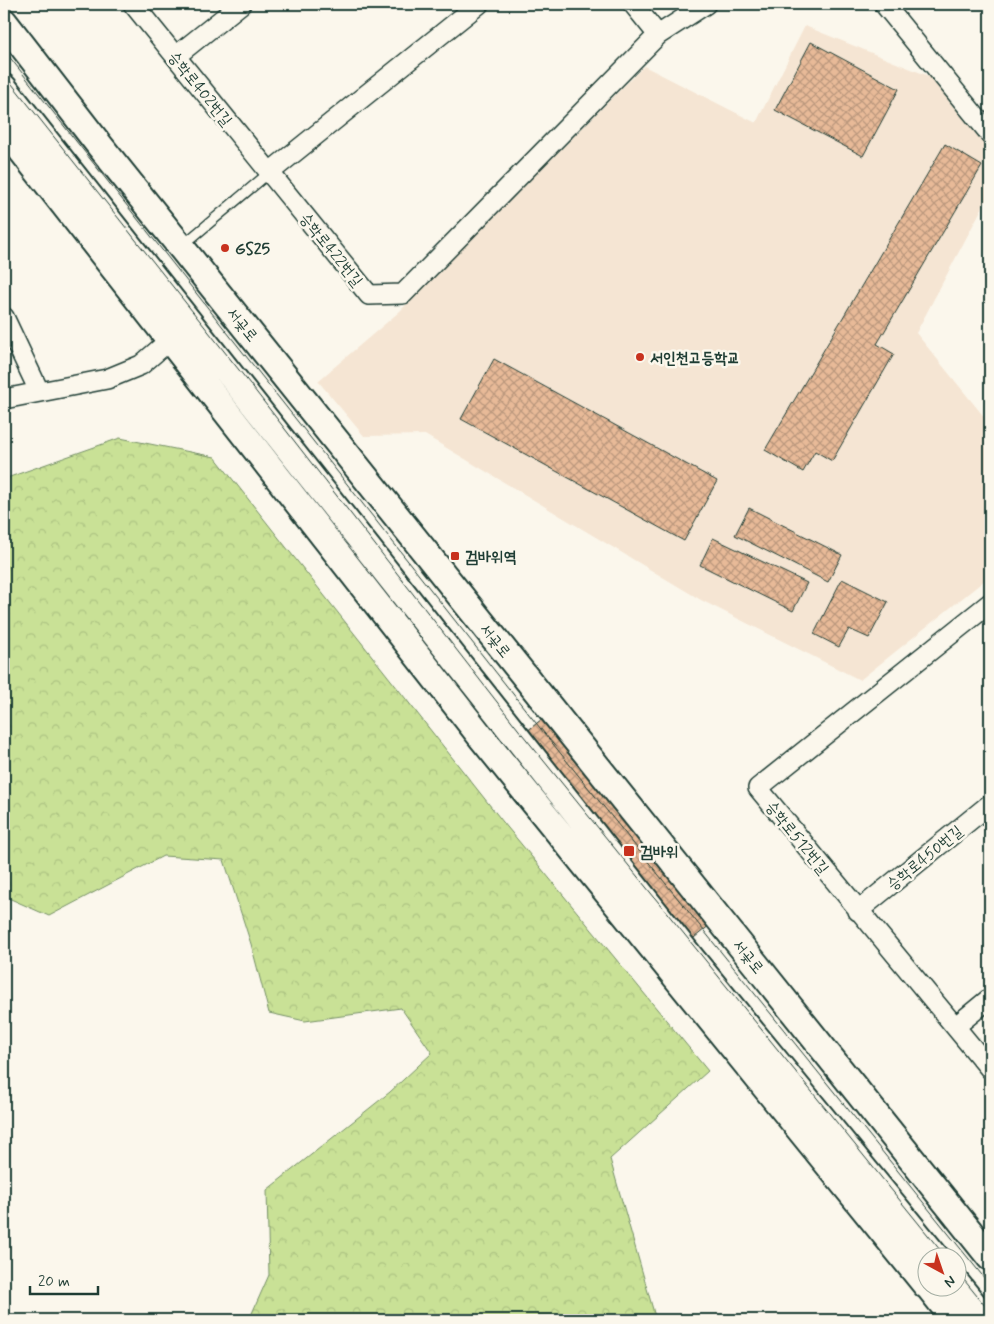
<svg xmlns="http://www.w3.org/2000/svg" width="994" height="1324" font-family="Mynerve,'Poor Story',sans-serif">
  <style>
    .built { fill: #f5e5d3 }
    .forest { fill: url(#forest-crowns); stroke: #748f65 }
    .building { fill: url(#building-cross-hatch); stroke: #1f3d34 }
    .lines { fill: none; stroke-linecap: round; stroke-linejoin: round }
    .lane-casing { stroke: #1f3d34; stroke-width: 12 }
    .street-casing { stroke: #1f3d34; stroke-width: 22 }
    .secondary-casing { stroke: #1f3d34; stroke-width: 30 }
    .lane { stroke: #fbf7ec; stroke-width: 9 }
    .street { stroke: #fbf7ec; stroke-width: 19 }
    .secondary { stroke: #fbf7ec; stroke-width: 26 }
    .tram { stroke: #1f3d34; stroke-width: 1 }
    .poi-dot { fill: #c8321e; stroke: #fbf7ec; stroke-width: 2 }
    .labels { text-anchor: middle; stroke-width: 5; stroke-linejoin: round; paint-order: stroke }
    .street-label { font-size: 16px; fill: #1f3d34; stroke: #fbf7ec }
    .poi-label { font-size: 16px; font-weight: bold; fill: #1f3d34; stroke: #fbf7ec; text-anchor: start }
  </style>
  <defs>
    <pattern id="forest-crowns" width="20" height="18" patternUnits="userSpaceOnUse" patternTransform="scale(1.25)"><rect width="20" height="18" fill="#c9e196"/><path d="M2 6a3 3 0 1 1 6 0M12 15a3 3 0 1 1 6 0" fill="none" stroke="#acc282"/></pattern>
    <pattern id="building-cross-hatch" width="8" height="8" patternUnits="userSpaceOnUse" patternTransform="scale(1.25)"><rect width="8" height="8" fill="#e8ba98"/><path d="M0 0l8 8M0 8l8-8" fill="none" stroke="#bb987d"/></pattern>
  </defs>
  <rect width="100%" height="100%" fill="#fbf7ec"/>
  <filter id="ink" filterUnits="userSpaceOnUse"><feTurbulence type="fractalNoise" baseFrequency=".02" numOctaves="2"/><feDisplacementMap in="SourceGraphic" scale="10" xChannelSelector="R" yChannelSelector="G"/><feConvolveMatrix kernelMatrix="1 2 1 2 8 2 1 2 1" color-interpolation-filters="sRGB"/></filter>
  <g filter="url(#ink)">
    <path class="built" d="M805 26 931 77 990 150V193L916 333 990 424V576L860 680 701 600 425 435 364 436 318 381 399 312 644 66 756 123Z"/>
    <path class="forest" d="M120 438 215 457 503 822 708 1071 610 1159 656 1320H249L269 1275 267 1190 390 1092 432 1053 401 1008 305 1021 269 1013 251 944 224 860 163 856 49 916 4 896V479Z"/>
    <path class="building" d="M811 42 899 89 863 156 775 110Z
      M945 144 982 166 877 344 894 354 832 461 815 451 803 472 765 450Z
      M494 359 717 481 684 541 461 419Z
      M749 508 842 555 828 582 735 535Z
      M713 538 807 583 793 611 700 565Z
      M842 579 888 602 869 638 849 629 839 647 814 634Z
      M558 706 726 912 668 959 500 753Z"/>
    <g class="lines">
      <defs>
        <path id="lane" d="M182 246 270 172"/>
        <path id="street" d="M133 4 369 295 403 294 658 35 706 4
          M633 4 658 35
          M884 4 990 134
          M176 56 241 4
          M270 172 479 4
          M4 317 39 391
          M4 399 107 379 141 365 171 339
          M990 603 758 788 990 1069
          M858 911 990 804
          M956 1026 990 998"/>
        <path id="secondary" d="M4 22 100 146 990 1257
          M4 88 691 958 935 1256
          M4 128 482 738 926 1285
          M956 1283 986 1320
          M928 1286 955 1320"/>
      </defs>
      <use href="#lane" class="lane-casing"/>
      <use href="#street" class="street-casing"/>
      <use href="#secondary" class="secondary-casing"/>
      <use href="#lane" class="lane"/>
      <use href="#street" class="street"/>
      <use href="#secondary" class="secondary"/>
      <path class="tram" d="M4 50 532 718 990 1285
        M4 74 243 375 518 729 945 1256
        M956 1270 990 1312"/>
    </g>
  </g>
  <g class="poi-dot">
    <circle cx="225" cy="248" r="5"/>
    <circle cx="640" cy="357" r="5"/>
    <rect x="450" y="551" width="10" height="10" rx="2.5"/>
    <rect x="623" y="845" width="12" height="12" rx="2.5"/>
  </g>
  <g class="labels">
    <g class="street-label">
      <text transform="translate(201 88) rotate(51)" y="6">승학로402번길</text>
      <text transform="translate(332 249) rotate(51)" y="6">승학로422번길</text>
      <text transform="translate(243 324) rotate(51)" y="6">서곶로</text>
      <text transform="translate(496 640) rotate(51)" y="6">서곶로</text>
      <text transform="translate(798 837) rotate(51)" y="6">승학로512번길</text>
      <text transform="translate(924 857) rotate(-39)" y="6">승학로450번길</text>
      <text transform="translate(749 956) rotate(51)" y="6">서곶로</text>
    </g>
    <g class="poi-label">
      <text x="235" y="254">GS25</text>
      <text x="650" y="363">서인천고등학교</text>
      <text x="465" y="562">검바위역</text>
      <text x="640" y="857">검바위</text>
    </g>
  </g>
  <rect width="994" height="1324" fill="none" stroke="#fbf7ec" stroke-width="20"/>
  <rect x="10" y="10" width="974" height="1304" fill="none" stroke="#1f3d34" stroke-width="2" filter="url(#ink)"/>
  <g transform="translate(942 1272) rotate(140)"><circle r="24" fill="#fbf7ec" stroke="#a3ada2"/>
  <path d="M0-4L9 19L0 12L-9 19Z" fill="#c8321e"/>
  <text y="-8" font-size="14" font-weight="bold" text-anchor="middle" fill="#1f3d34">N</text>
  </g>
  <path d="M30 1286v8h68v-8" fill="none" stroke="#1f3d34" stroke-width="2.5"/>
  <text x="38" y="1286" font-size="15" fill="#1f3d34" stroke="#fbf7ec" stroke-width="4" paint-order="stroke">20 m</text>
</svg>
